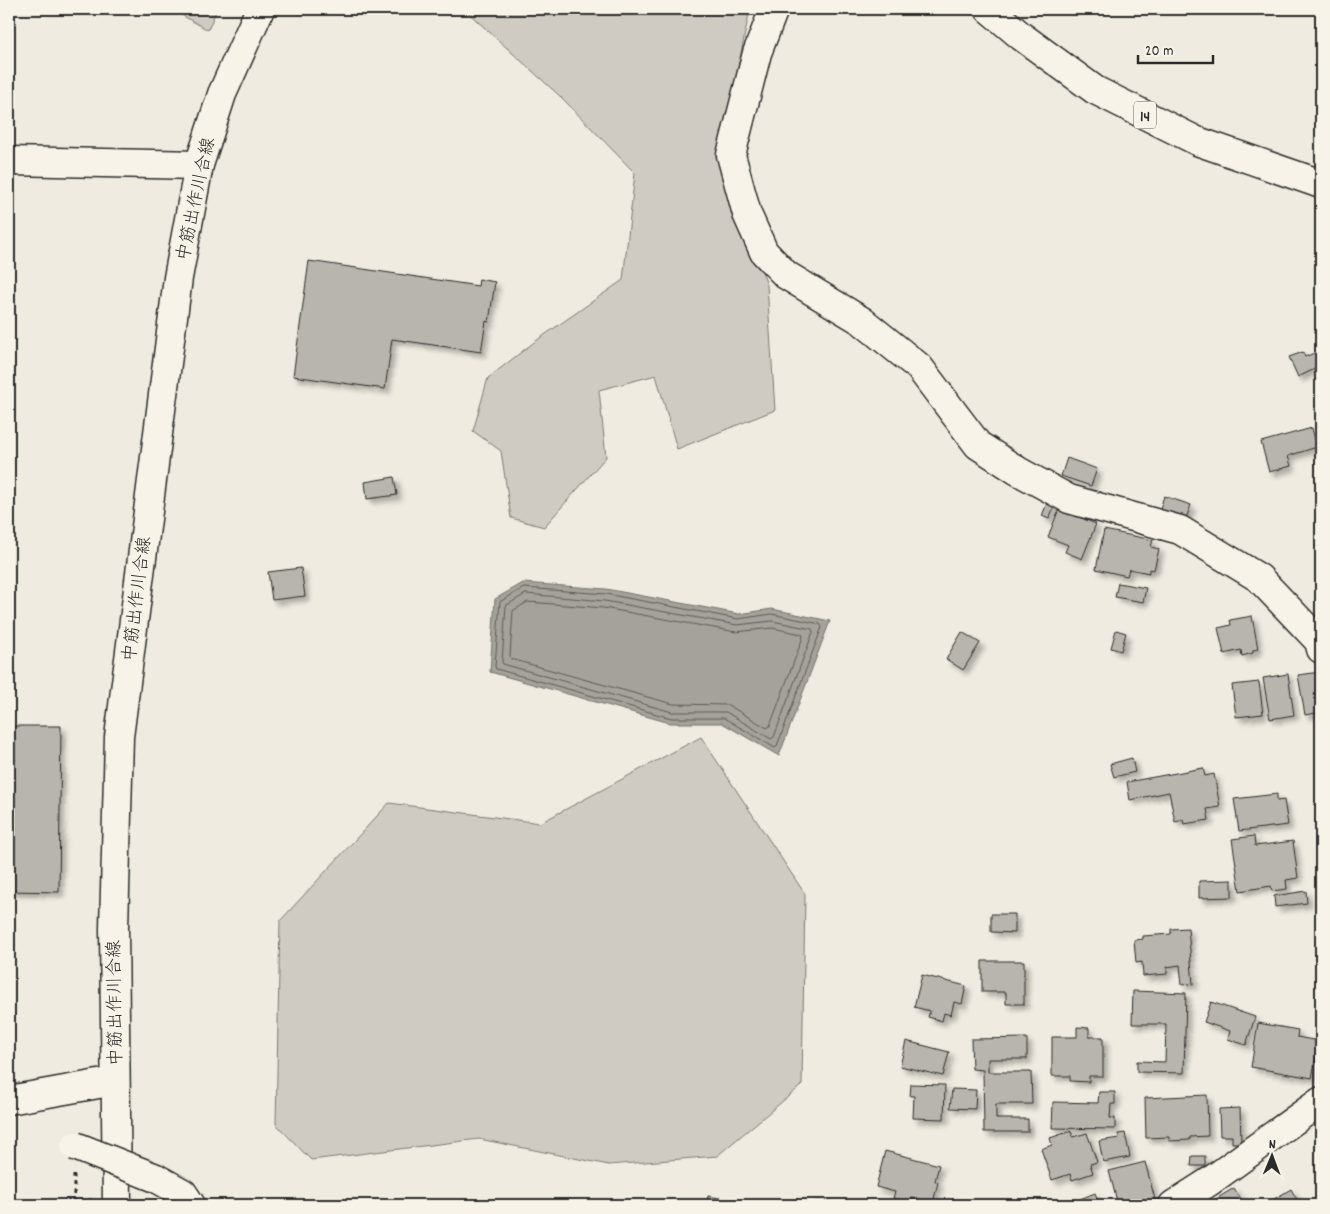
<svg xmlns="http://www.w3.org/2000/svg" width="1330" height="1214" font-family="Dekko,'Klee One',sans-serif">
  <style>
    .green { fill: #cfcbc2; stroke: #7d7b76 }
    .water { fill: #a4a29a; stroke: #74726e }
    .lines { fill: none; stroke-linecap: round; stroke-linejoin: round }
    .shore { stroke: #5b5b57; stroke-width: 1 }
    .building { fill: #b8b5ae; stroke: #2b2b2b; filter: url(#shadow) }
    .minor-casing { stroke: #2b2b2b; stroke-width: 31 }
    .tertiary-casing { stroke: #2b2b2b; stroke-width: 31 }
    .secondary-casing { stroke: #2b2b2b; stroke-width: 31 }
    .primary-casing { stroke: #2b2b2b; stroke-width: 31 }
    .path { stroke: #2b2b2b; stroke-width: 3; stroke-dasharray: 4 4; stroke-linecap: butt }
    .minor { stroke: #f7f3e8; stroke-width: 28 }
    .tertiary { stroke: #f7f3e8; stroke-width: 28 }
    .secondary { stroke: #f7f3e8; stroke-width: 28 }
    .primary { stroke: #f7f3e8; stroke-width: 28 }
    .minor-bridge-casing { stroke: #2b2b2b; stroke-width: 31; stroke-linecap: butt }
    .minor-bridge { stroke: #f7f3e8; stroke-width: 28 }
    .labels { text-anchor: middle; stroke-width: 4; stroke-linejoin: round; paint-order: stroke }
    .shield { fill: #f7f3e8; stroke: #686764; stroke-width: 1 }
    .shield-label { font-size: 16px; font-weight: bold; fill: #2b2b2b }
    .street-label { font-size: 18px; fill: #2b2b2b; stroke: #f7f3e8 }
  </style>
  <defs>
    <filter id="shadow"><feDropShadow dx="4.5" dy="4.5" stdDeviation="2.5" flood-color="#0004"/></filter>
  </defs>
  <rect width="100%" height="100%" fill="#efebe0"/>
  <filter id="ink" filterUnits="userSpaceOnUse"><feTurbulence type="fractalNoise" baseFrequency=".02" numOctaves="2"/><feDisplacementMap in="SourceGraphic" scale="10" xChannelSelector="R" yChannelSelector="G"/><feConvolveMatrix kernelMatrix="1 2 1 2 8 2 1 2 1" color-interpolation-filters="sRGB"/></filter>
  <g filter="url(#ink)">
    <path class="green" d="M171 9H217L208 30Z
      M464 9H750L720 155 767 285 775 410 677 449 656 375 599 390 606 457 544 527 511 518 501 451 473 431 488 378 533 343 623 280 635 173 562 98Z
      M701 737 805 894 802 1085 717 1156 609 1165 479 1139 311 1160 276 1124 280 921 389 803 540 823Z"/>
    <path class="water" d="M523 583 606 589 739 614 772 609 830 621 779 756 722 723H670L490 672 495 599Z"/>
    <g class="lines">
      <path class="shore" d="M524 588 606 594 738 619 772 614 820 624 822 627 777 746 775 748 724 718H671L496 669 495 666 500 602Z
        M526 594 605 601 737 625 772 621 812 629 813 632 774 737 771 739 726 712H672L503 664 502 662 506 606Z
        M528 602 604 608 736 632 772 628 802 634 803 637 770 726 767 728 728 705 673 704 511 659 510 656 513 611Z"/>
    </g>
    <path class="building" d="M309 261 478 286 479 279 495 282 489 322 486 321 481 352 392 339 385 389 293 376Z
      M1321 350V366L1298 377 1289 357 1303 352 1305 357Z
      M1312 428 1317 447 1288 456 1291 466 1269 472 1261 442Z
      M1067 458 1097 469 1091 486 1061 476Z
      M394 477 397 495 367 499 365 482Z
      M1164 496 1191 505 1185 521 1159 512Z
      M1048 500 1055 504 1049 519 1042 516Z
      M1059 509 1096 524 1082 559 1065 552 1068 545 1048 537Z
      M1104 530 1153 540 1151 547 1159 549 1154 570 1149 569V573L1129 569 1127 576 1096 569Z
      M301 568 305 596 272 600 268 572Z
      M1118 583 1146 588 1143 602 1115 597Z
      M1252 616 1258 649 1253 650V653L1242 656 1241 650 1224 654 1218 628 1231 625 1230 620Z
      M1116 630 1126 633 1121 651 1111 648Z
      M962 632 980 643 963 670 946 659Z
      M1321 672V712L1305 715 1298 675Z
      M1288 674 1294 715 1270 719 1263 678Z
      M1259 682 1263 714 1236 717 1232 685Z
      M12 726H61L59 892 9 891V748H12Z
      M1132 758 1135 772 1114 777 1110 764Z
      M1203 768 1205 776 1214 774 1220 807 1207 809 1209 820 1184 824 1183 820 1175 822 1169 792 1130 800 1127 782Z
      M1277 794V801L1284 800 1288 825 1239 831 1234 799Z
      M1254 836 1255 846 1293 841 1298 878 1286 880 1287 889 1272 891 1271 886 1240 891 1232 839Z
      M1232 880V897L1199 898V881Z
      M1306 891 1307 903 1275 907 1274 896Z
      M991 914H1015V933L991 932Z
      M1188 928 1193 984 1182 985 1180 965 1167 967V974L1143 976 1142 962 1136 963 1134 940 1143 939V936L1171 934V929Z
      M982 961H1024V1004H1006V992H982Z
      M922 975 966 986 962 1004 954 1002 951 1015 944 1013 942 1021 928 1017 930 1011 914 1007Z
      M1133 991 1186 993 1184 1073 1137 1072V1061L1165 1062 1166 1024H1132Z
      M1211 1002 1255 1017 1246 1045 1228 1039 1230 1031 1204 1022Z
      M1258 1023 1298 1030 1297 1037 1319 1041 1312 1078 1251 1067Z
      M1077 1027 1089 1028V1037H1103V1076H1089V1082L1070 1081V1076H1052V1037H1077Z
      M1027 1038V1059H988V1072H1031L1032 1104H996V1119H1028V1132H984L983 1070 972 1069 971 1039Z
      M906 1041 949 1052 943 1076 900 1066Z
      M911 1084 945 1085 944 1119 913 1118 914 1096H910Z
      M952 1089 976 1090 975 1109 950 1108Z
      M1099 1092H1115V1104H1111L1110 1118H1115V1129L1052 1128 1053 1102 1098 1103Z
      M1207 1095 1208 1136 1190 1137V1140L1169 1141V1137L1146 1138 1145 1098Z
      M1240 1108 1241 1143H1232V1136H1220L1219 1109Z
      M1071 1131 1073 1137 1087 1133 1097 1162 1090 1164 1093 1173 1072 1180 1070 1174 1052 1180 1041 1149 1052 1145 1050 1138Z
      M1125 1133 1130 1157 1103 1162 1099 1141 1119 1138 1118 1134Z
      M885 1151 939 1165 935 1181 938 1182 933 1203 912 1198 911 1203 893 1198 895 1192 876 1187Z
      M1192 1156H1205V1166H1191Z
      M1145 1162 1156 1203 1148 1205H1118L1109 1171Z
      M1234 1188 1245 1205H1206Z
      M1291 1189 1300 1205H1264Z
      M1095 1193 1100 1205H1082L1080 1199Z
      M708 1196 725 1199 724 1205H706Z
      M14 1197 15 1205H9V1198Z
      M815 1202 862 1204V1205H814Z"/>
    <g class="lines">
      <defs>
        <path id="minor" d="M774 9 757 53 731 155 747 214 764 252 786 275 862 321 919 367 978 445 1018 471 1069 499 1180 530 1259 578 1319 641 1321 649
          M156 1178 183 1193 191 1205
          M1173 1205 1209 1182 1321 1101"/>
        <path id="tertiary" d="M9 161 199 165
          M9 1100 115 1081"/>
        <path id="secondary" d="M117 1205 114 928 119 737 178 278 199 165 222 94 260 9"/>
        <path id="primary" d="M989 9 1021 36 1095 90 1197 141 1321 184"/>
      </defs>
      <use href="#minor" class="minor-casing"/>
      <use href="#tertiary" class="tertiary-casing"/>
      <use href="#secondary" class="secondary-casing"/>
      <use href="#primary" class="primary-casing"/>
      <path class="path" d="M74 1175V1201L92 1200"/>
      <use href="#minor" class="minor"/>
      <use href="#tertiary" class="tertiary"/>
      <use href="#secondary" class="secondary"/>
      <use href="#primary" class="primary"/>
      <defs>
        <path id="minor-bridge" d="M75 1146 156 1178"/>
      </defs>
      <use href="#minor-bridge" class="minor-bridge-casing"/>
      <use href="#minor-bridge" class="minor-bridge"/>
    </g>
  </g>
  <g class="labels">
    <rect class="shield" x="1134" y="101.5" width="22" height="27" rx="4"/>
    <g class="shield-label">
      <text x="1145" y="121">14</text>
    </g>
    <g class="street-label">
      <text transform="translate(195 199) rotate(-78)" y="6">中筋出作川合線</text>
      <text transform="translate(136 599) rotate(-83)" y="6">中筋出作川合線</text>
      <text transform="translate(114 1003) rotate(-91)" y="6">中筋出作川合線</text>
    </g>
  </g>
  <rect width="1330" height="1214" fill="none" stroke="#f7f3e8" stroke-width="30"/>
  <rect x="15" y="15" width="1300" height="1184" fill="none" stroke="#2b2b2b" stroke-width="2" filter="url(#ink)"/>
  <g transform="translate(1272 1156) rotate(1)" stroke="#f7f3e8" stroke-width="4" paint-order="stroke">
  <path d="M0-4L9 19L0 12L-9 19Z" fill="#2b2b2b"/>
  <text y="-8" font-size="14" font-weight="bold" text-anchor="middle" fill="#2b2b2b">N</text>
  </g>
  <path d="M1138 55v8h75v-8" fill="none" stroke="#2b2b2b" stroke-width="2.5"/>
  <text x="1145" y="55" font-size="15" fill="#2b2b2b" stroke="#f7f3e8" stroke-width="4" paint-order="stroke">20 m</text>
</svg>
